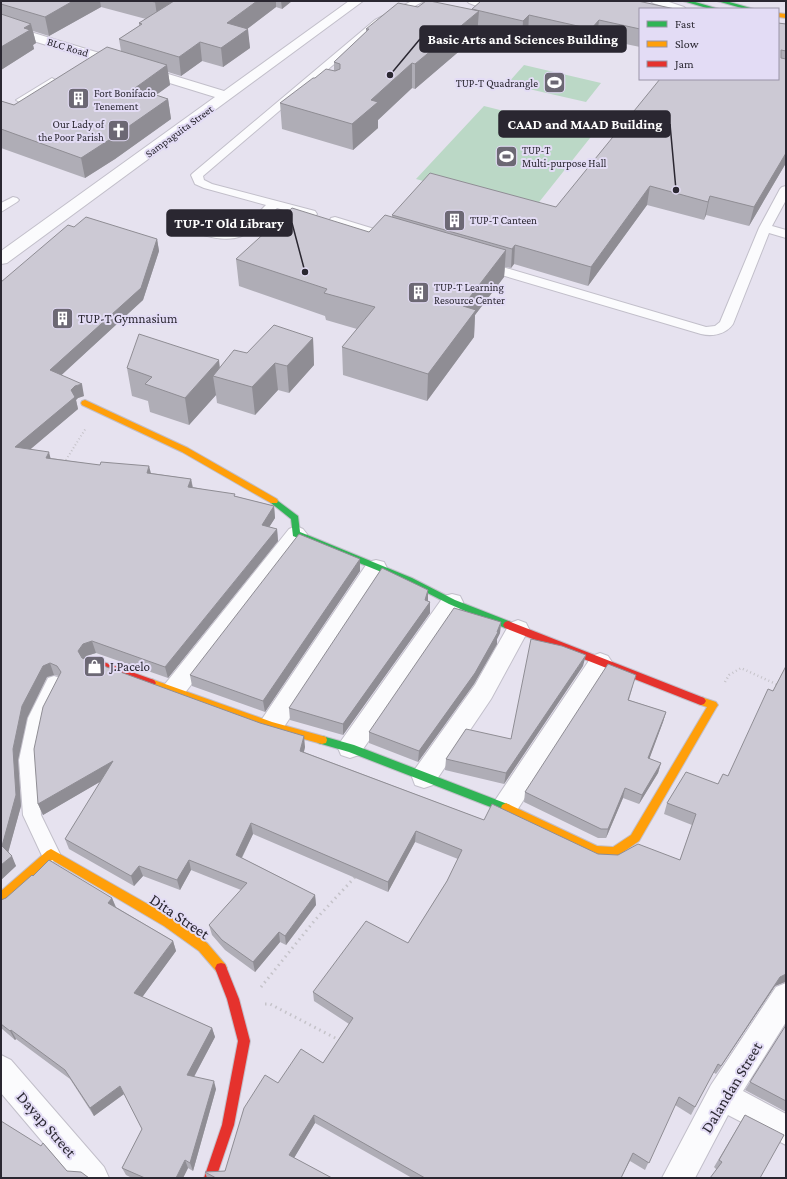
<svg xmlns="http://www.w3.org/2000/svg" width="787" height="1179" font-family="'Crimson Pro',serif">
  <style>
    .green { fill: #bbd8c6 }
    .lines { fill: none; stroke-linecap: round; stroke-linejoin: round }
    .lane-casing { stroke: #c2bfca; stroke-width: 2 }
    .street-casing { stroke: #c2bfca; stroke-width: 2 }
    .fast-casing { stroke: #c2bfca; stroke-width: 2 }
    .slow-casing { stroke: #c2bfca; stroke-width: 2 }
    .jam-casing { stroke: #c2bfca; stroke-width: 2 }
    .path-far2 { stroke: #c5c3c9; stroke-width: 2; stroke-dasharray: 1 2.5; stroke-linecap: butt }
    .path-far1 { stroke: #c5c3c9; stroke-width: 2.5; stroke-dasharray: 1 3; stroke-linecap: butt }
    .path { stroke: #c5c3c9; stroke-width: 3; stroke-dasharray: 1.5 4; stroke-linecap: butt }
    .lane { fill: #fbfbfd; fill-rule: evenodd }
    .street { fill: #fbfbfd; fill-rule: evenodd }
    .fast { fill: #30b455; fill-rule: evenodd }
    .slow { fill: #ff9f0a; fill-rule: evenodd }
    .jam { fill: #e5322d; fill-rule: evenodd }
    .wall { fill: #afadb6 }
    .shaded-wall { fill: #8f8d94 }
    .building { fill: #ccc9d4; stroke: #8f8d94 }
    .labels { text-anchor: middle; stroke-width: 4; stroke-linejoin: round; paint-order: stroke }
    .far-street-label { font-size: 11px; fill: #2a2731; stroke: #e3dcf5 }
    .far-poi-label { font-size: 11px; fill: #2a2731; stroke: #e3dcf5; text-anchor: start }
    .poi-label { font-size: 13px; fill: #2a2731; stroke: #e3dcf5; text-anchor: start }
    .near-street-label { font-size: 16px; fill: #2a2731; stroke: #e3dcf5 }
    .leader { fill: none; stroke: #2a2731; stroke-width: 1.5 }
    .callout-dot { fill: #2a2731; stroke: #e3dcf5; stroke-width: 1.5 }
    .callout { fill: #2a2731; stroke: #2a2731; stroke-width: 1.5 }
    .callout-label { font-size: 14px; text-anchor: middle; font-weight: bold; fill: #fff }
  </style>
  <rect width="100%" height="100%" fill="#e6e2ef"/>
  <path class="green" d="M524 65 601 83 586 102 507 84Z
    M484 106 594 133 532 211 416 179Z"/>
  <g class="lines">
    <defs>
      <path id="lane" d="M412 1H424L381 24 203 176 204 180 212 184 315 211 317 214 315 217 311 218 277 208C248 235 240 246 200 234L198 231 200 228C207 227 214 231 221 232 239 235 255 216 266 205L204 188 195 184 191 175 193 173 375 20Z
        M467 1H481L487 3 489 8 476 19H470L468 17 479 7 469 3Z
        M651 1H666L684 7 686 9H671L653 3Z
        M52 78 57 81 56 83 25 102 21 103 16 100Z
        M786 186V200L772 226 786 230V238L769 233 733 324C726 334 713 337 701 334L481 269 479 266 481 263H489L706 327 715 326 720 322 759 228 780 189 782 187Z
        M13 197 17 198 19 200 17 202 1 212V203Z
        M335 217 394 235 396 238 394 241 390 242 331 224 329 221 331 218Z
        M54 676 60 678 63 683 46 718 37 760 41 815 60 854 58 860 51 862 44 860 23 815 19 760 28 718 48 678Z"/>
      <path id="street" d="M349 1H363L7 263 1 264V251L215 97 1 31V23L224 91Z
        M296 526 303 529 307 534 303 539 181 698 173 701 165 698 161 691 165 684 289 529Z
        M376 560 384 562 387 568 384 574 280 733 271 736 262 733 259 726 262 719 368 562Z
        M452 594 460 596 463 602 460 608 359 755 350 758 341 755 338 748 341 741 444 596Z
        M518 620 526 623 529 629 491 699 433 785 424 788 415 785 412 777 415 769 475 685 510 623Z
        M600 653 608 656 612 662 608 668 514 815 505 818 496 815 492 807 496 799 592 656Z
        M786 983V1022L743 1091 786 1114V1145L728 1115 695 1178H662L711 1085 776 987Z
        M1 1055 11 1060 104 1167 109 1178H73L1 1093Z"/>
      <path id="fast" d="M683 1H692L719 9H710Z
        M717 1H726L754 9H745Z
        M274 498 298 516 300 532 412 578 455 600 511 622 513 625 511 628H505L449 604 406 582 293 536 291 519 271 503 270 501 271 499Z
        M322 736 354 745 510 805 511 808 510 811 506 813 349 752 318 743 317 740 318 737Z"/>
      <path id="slow" d="M778 13 786 14V18L778 17Z
        M85 400 188 448 277 499 278 501 277 503H271L182 452 82 405 81 403 82 401Z
        M151 679 272 722 326 737 327 740 326 743 322 744 271 730 148 686 146 683 148 680Z
        M701 697 716 702 718 705 716 708 639 841 619 855 615 857 592 854 502 811 501 808 502 805 506 803 597 846 613 847 631 835 707 707 698 704 696 701 698 698Z
        M51 849 172 918 207 943 225 964 227 968 225 972 221 973 217 972 199 951 164 926 52 860 5 902 1 903V891L47 851Z"/>
      <path id="jam" d="M508 621 704 698 706 701 704 704 701 705 698 704 505 628 503 625 505 622Z
        M95 659 154 680 156 683 154 686 151 687 92 666 90 663 92 660Z
        M221 963 225 964 239 999 250 1041 234 1125 216 1178H204L222 1125 238 1041 227 999 215 968 217 964Z"/>
    </defs>
    <use href="#lane" class="lane-casing"/>
    <use href="#street" class="street-casing"/>
    <use href="#fast" class="fast-casing"/>
    <use href="#slow" class="slow-casing"/>
    <use href="#jam" class="jam-casing"/>
    <path class="path-far2" d="M64 463 86 428"/>
    <path class="path-far1" d="M725 682 729 675 741 668 778 685"/>
    <path class="path" d="M261 987 315 920 356 876
      M265 1004H270L341 1041"/>
    <use href="#lane" class="lane"/>
    <use href="#street" class="street"/>
    <use href="#fast" class="fast"/>
    <use href="#slow" class="slow"/>
    <use href="#jam" class="jam"/>
  </g>
  <path class="wall" d="M1 1H292L282 9 276 7 247 29 250 48 223 67 202 61 181 76 168 72 170 85 156 95 168 99 171 119 115 159 85 178 1 148V101L14 105 121 51 119 39 139 26V23L146 19 101 7 49 36 33 31 36 43 33 45 34 49 1 70Z
    M418 7 472 10 640 9V47L597 38 588 47 528 33 522 39 478 28 477 36 415 89 412 88 378 120V128L353 150 282 129 280 103 315 78 334 71V62L366 32V29Z
    M778 23 786 24V163L749 226 706 215 704 220 647 205 588 286 514 264 511 268 505 267 504 277 475 315 474 337 427 401 343 375 342 347 357 329 326 320 325 316 239 286 236 259 369 232 392 217V215L556 207Z
    M74 227 157 239 159 251 143 300 61 375 84 396 78 398 76 400 78 409 30 449 51 458 191 479 193 487 235 496 274 506 275 518 269 527 277 529 278 541 168 678 96 653 86 656 84 659 305 747 304 752 484 820 598 854 680 860 692 825 664 814 667 803 718 784 728 776 786 666V982H785L775 986 716 1074 713 1072 691 1115 675 1105 645 1170 630 1161 621 1178H412L315 1123 294 1158 332 1178H207L205 1172 225 1171 278 1083 323 1063 349 1024 314 1001 313 992 408 943 447 881 458 859 415 842 388 892 253 834 242 858 315 895 316 905 286 945 280 942 255 972 225 950 212 935 209 925 241 890 191 870 180 890 143 876 134 886 69 849 65 839 101 781 43 815 38 804 59 676 54 675 47 677 27 718 18 760 21 806 8 852 16 866 1 880V282Z
    M313 338 314 365 289 393 278 390 255 415 217 403 216 395 189 425 150 412 148 401 132 396 127 368H220L247 353Z
    M360 559V571L265 712 192 686 190 675Z
    M428 590V601L430 613 343 735 290 720 289 708Z
    M501 622 500 633 497 639V644L474 684 418 762 369 743V732Z
    M583 666 504 784 445 770 446 759 511 739Z
    M633 685 629 700 666 712 663 722 649 759 661 763 658 773 639 804 623 798 606 838H598L524 802 525 792Z
    M33 876 112 898 116 907 173 941 176 951 142 997 212 1028 215 1037 194 1077 216 1089 193 1171 188 1168 183 1178H132L126 1175 122 1168 142 1129 124 1094 94 1116 70 1079 16 1039 15 1040 1 1028V900L6 898Z
    M786 1025V1112L745 1090Z
    M745 1115 760 1178 716 1169 714 1167Z"/>
  <path class="shaded-wall" d="M73 1H100L101 7 49 36 45 17Z
    M158 1H190L158 22 155 2Z
    M257 1H276V7L238 36 248 29 250 48 223 67 221 48 227 23Z
    M281 1H292L282 9Z
    M479 11 477 36 415 89V64Z
    M529 15 528 33 522 39 523 21Z
    M599 20 597 38 588 47 591 29Z
    M31 24 36 43 33 45 34 49 1 70V47L24 28Z
    M200 42 202 61 181 76 179 57Z
    M412 63V88L378 120V128L353 150 352 124 371 100Z
    M167 65 170 85 138 108 135 88Z
    M168 99 171 119 115 159 85 178 81 158Z
    M786 153V163L749 226 754 207Z
    M650 186 647 205 588 286 591 267Z
    M710 196 706 215 704 220 708 202Z
    M157 239 159 251 143 300 54 382 50 370Z
    M515 245 514 264 511 268 512 249Z
    M506 250 504 277 475 315 474 337 427 401 428 374 463 306Z
    M313 338 314 365 289 393 287 366Z
    M219 360 221 378 213 376 216 395 189 425 185 398Z
    M275 363 278 390 255 415 252 387Z
    M82 384 84 396 78 398 76 400 78 409 19 459 15 447 75 386Z
    M49 452 52 464 46 458Z
    M149 466 152 477 147 473Z
    M191 479 193 491 188 487Z
    M274 506 275 518 263 537 262 525Z
    M277 529 278 541 168 678 165 667Z
    M360 559V571L265 712 263 701Z
    M428 590V602H430V613L343 735V724L425 600Z
    M501 622 500 633 497 639V644L474 684 418 762 419 751 497 632Z
    M92 641 96 653 86 656 82 662 78 651 83 644Z
    M586 655 583 666 504 784 506 773Z
    M50 663 54 675 47 677 27 718 18 760 21 806 7 857 2 846 13 749 22 706 43 666Z
    M666 712 663 722 646 768 648 758Z
    M304 736 305 747 301 762 300 751Z
    M113 761 117 772 43 815 38 804Z
    M661 763 658 773 639 804 642 795Z
    M625 788 623 798 606 838 608 829Z
    M251 823 253 834 238 865 236 855Z
    M416 831 415 842 388 892V882Z
    M12 856 16 866 1 880V865Z
    M189 860 191 870 180 890 177 880Z
    M139 866 143 876 134 886 131 876Z
    M315 895 316 905 286 945 285 936Z
    M112 898 116 908 108 903Z
    M279 932 280 942 255 972 253 962Z
    M173 941 176 951 138 1003 134 993Z
    M786 974 785 982 775 986 716 1074 721 1066 780 977Z
    M212 1028 215 1037 190 1084 187 1075Z
    M11 1030 16 1039 15 1040 10 1031Z
    M214 1081 216 1089 193 1171 190 1163Z
    M120 1086 124 1094 94 1116 90 1108Z
    M314 1115 315 1123 291 1163 289 1155Z
    M185 1160 188 1168 183 1178H176Z"/>
  <path class="building" d="M1 1H73L45 17 1 4Z
    M150 1H158L155 2Z
    M174 1H257L227 23 248 29 221 48 200 42 179 57 119 39 142 24 139 23Z
    M426 1H430L479 11 415 64 412 63 371 100 378 102 352 124 280 103 313 78H315L326 69 335 71 340 69V64L334 62 369 29H366L398 3 418 7Z
    M481 1H638L675 9H640V29L599 20 591 29 529 15 523 21 472 9Z
    M1 14 31 24 24 28 30 30 1 47Z
    M778 23 786 24V51L781 50V58L786 59V153L754 207 710 196 708 202 650 186 591 267 515 245 512 249 392 215 430 173 556 207 660 79H778Z
    M107 47 167 65 135 88 168 99 112 138 81 158 1 129V101L14 105Z
    M292 208 369 232 385 215 506 250 463 306 476 310 428 374 342 347 375 307 324 293 327 289 236 259Z
    M86 217 157 239 141 288 50 370 82 384 75 386 71 390 75 397 15 447 49 452 46 458 100 465 101 462 149 466 147 473 191 479 188 487 235 494 234 496 274 506 262 525 277 529 165 667 92 641 83 644 78 651 82 658 260 723 304 736 300 751 484 820 492 804 598 854 618 855 638 844 680 860 696 814 667 803 686 772 718 784 723 774 728 776 768 689 773 691 786 666V974L780 977 721 1066 718 1064 695 1107 679 1097 649 1163 633 1153 621 1178H425L314 1115 289 1155 332 1178H216L205 1172 225 1171 244 1108 265 1075 278 1083 301 1049 323 1063 353 1018 313 992 366 921 408 943 447 881 462 850 416 831 388 882 251 823 236 855 315 895 285 936 279 932 253 962 222 940 209 925 247 883 189 860 177 880 139 866 131 876 65 839 113 761 38 804 34 749 43 707 61 672 57 666 50 663 43 666 22 706 13 749 16 795 2 846 12 856 1 865V282L68 225 74 227Z
    M274 325 313 338 287 366 275 363 252 387 213 376 234 350 247 353Z
    M139 334 219 360 185 398 145 384 152 377 127 368Z
    M299 534 360 559 263 701 190 675Z
    M382 568 428 590 425 600 430 602 343 724 289 708Z
    M454 608 501 622 497 632H498L475 673 419 751 369 732Z
    M531 639 562 646 586 655 506 773 446 759 466 729 511 739Z
    M608 664 636 675 628 700 666 712 648 758 661 763 642 795 625 788 608 829H601L525 792Z
    M49 860 112 898 108 903 173 941 134 993 212 1028 187 1075 214 1081 190 1163 185 1160 176 1178H145L122 1168 142 1129 120 1086 90 1108 65 1070 11 1030 10 1031 1 1024V900L6 898 32 875 33 876Z
    M786 1025V1101L750 1082Z
    M745 1115 784 1135 760 1178H710L722 1162 719 1160Z
    M1 1121 41 1146 43 1143 67 1171 81 1172 89 1178H1Z"/>
  <defs>
    <symbol id="stadium-square" viewBox="-11 -11 22 22"><rect x="-9" y="-9" width="18" height="18" rx="4" fill="#6c6874" stroke="#e3dcf5"/><path d="M0-5a6.5 5 0 1 0 0 10a6.5 5 0 1 0 0-10ZM-3.5-1.8h7v3.6h-7Z" fill="#fff"/></symbol>
    <symbol id="building-square" viewBox="-11 -11 22 22"><rect x="-9" y="-9" width="18" height="18" rx="4" fill="#6c6874" stroke="#e3dcf5"/><path d="M-4-6H4V6H1V3H-1V6H-4ZM-2.5-4.3h1.7v1.8h-1.7ZM.8-4.3h1.7v1.8H.8ZM-2.5-1h1.7V.8h-1.7ZM.8-1h1.7V.8H.8Z" fill="#fff"/></symbol>
    <symbol id="church-square" viewBox="-11 -11 22 22"><rect x="-9" y="-9" width="18" height="18" rx="4" fill="#6c6874" stroke="#e3dcf5"/><path d="M-1.2-6h2.4v3.5h3.3v2.4h-3.3V6h-2.4V-.1h-3.3v-2.4h3.3Z" fill="#fff"/></symbol>
    <symbol id="shop-square" viewBox="-11 -11 22 22"><rect x="-9" y="-9" width="18" height="18" rx="4" fill="#6c6874" stroke="#e3dcf5"/><path d="M-5-2.5h2.3a2.7 3.5 0 0 1 5.4 0H5L5.5 6h-11ZM-1.5-2.5h3a1.5 2.3 0 0 0-3 0Z" fill="#fff"/></symbol>
  </defs>
  <g fill-rule="evenodd">
    <use href="#stadium-square" x="542" y="70" width="25" height="25"/>
    <use href="#building-square" x="66" y="86" width="25" height="25"/>
    <use href="#church-square" x="106" y="118" width="25" height="25"/>
    <use href="#stadium-square" x="494" y="144" width="25" height="25"/>
    <use href="#building-square" x="442" y="208" width="25" height="25"/>
    <use href="#building-square" x="406" y="280" width="25" height="25"/>
    <use href="#building-square" x="50" y="306" width="25" height="25"/>
    <use href="#shop-square" x="82" y="654" width="25" height="25"/>
  </g>
  <g class="labels">
    <g class="far-street-label">
      <text transform="translate(68 47) rotate(17)" y="4">BLC Road</text>
      <text transform="translate(179 131) rotate(-36)" y="4">Sampaguita Street</text>
    </g>
    <g class="far-poi-label">
      <text x="538" y="87" text-anchor="end">TUP-T Quadrangle</text>
      <text x="94" y="97">Fort Bonifacio<tspan x="94" dy="13">Tenement</tspan></text>
      <text x="104" y="128" text-anchor="end">Our Lady of<tspan x="104" dy="13">the Poor Parish</tspan></text>
      <text x="522" y="154">TUP-T<tspan x="522" dy="13">Multi-purpose Hall</tspan></text>
      <text x="470" y="224">TUP-T Canteen</text>
      <text x="434" y="291">TUP-T Learning<tspan x="434" dy="13">Resource Center</tspan></text>
    </g>
    <g class="poi-label">
      <text x="78" y="323">TUP-T Gymnasium</text>
      <text x="110" y="671">J.Pacelo</text>
    </g>
    <g class="near-street-label">
      <text transform="translate(180 916) rotate(34)" y="6">Dita Street</text>
      <text transform="translate(731 1087) rotate(-59)" y="6">Dalandan Street</text>
      <text transform="translate(47 1124) rotate(49)" y="6">Dayap Street</text>
    </g>
  </g>
  <path class="leader" d="M390 75L420 39M676 190L670 124M305 272L292 223"/>
  <g class="callout-dot">
    <circle cx="390" cy="75" r="4"/>
    <circle cx="676" cy="190" r="4"/>
    <circle cx="305" cy="272" r="4"/>
  </g>
  <g class="callout">
    <rect x="420" y="26" width="206" height="26" rx="4"/>
    <rect x="499" y="111" width="171" height="26" rx="4"/>
    <rect x="167" y="210" width="125" height="26" rx="4"/>
  </g>
  <g class="callout-label">
    <text x="523" y="44">Basic Arts and Sciences Building</text>
    <text x="585" y="129">CAAD and MAAD Building</text>
    <text x="229" y="228">TUP-T Old Library</text>
  </g>
  <rect width="787" height="1179" fill="none" stroke="#2a2731" stroke-width="4"/>
  <rect x="639" y="8" width="140" height="72" fill="#e3dcf5" stroke="#9994a7"/>
  <rect x="647" y="21" width="20" height="6" fill="#30b455" stroke="#9994a7"/>
  <text x="675" y="28" font-size="12" fill="#2a2731">Fast</text>
  <rect x="647" y="41" width="20" height="6" fill="#ff9f0a" stroke="#9994a7"/>
  <text x="675" y="48" font-size="12" fill="#2a2731">Slow</text>
  <rect x="647" y="61" width="20" height="6" fill="#e5322d" stroke="#9994a7"/>
  <text x="675" y="68" font-size="12" fill="#2a2731">Jam</text>
</svg>
